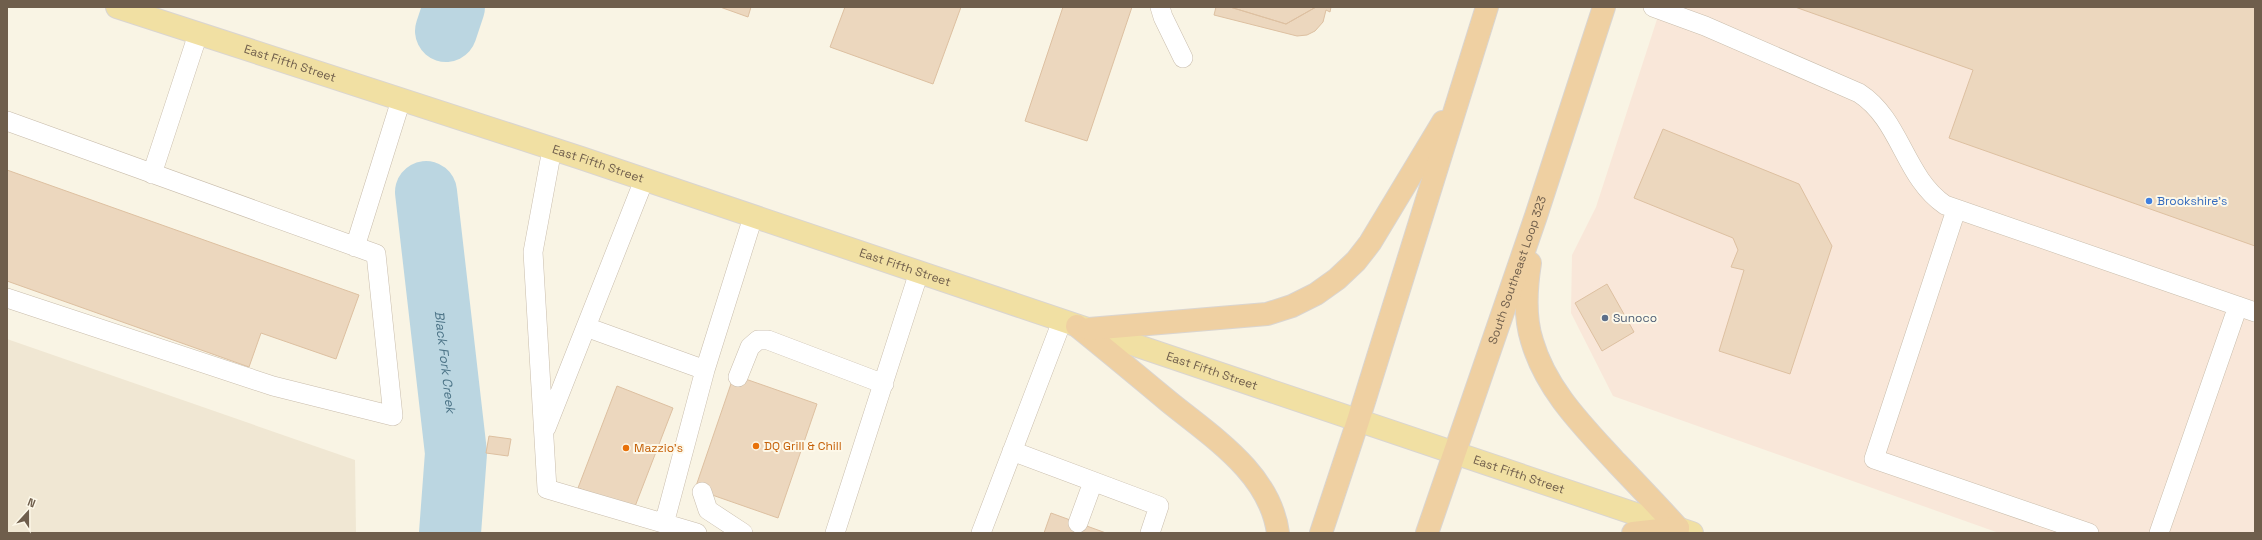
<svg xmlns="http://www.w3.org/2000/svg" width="2262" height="540" font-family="'Space Grotesk',sans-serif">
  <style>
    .residential { fill: #f0e7d3 }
    .commercial { fill: #f9e7d9 }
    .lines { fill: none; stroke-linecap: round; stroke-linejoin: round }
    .river { stroke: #bbd6e1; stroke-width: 62 }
    .building { fill: #ecd7be; stroke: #ddc0a1 }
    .service-casing { stroke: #c9bdac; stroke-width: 20 }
    .primary-casing { stroke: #dad5d0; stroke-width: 24 }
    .trunk-casing { stroke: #dad5d0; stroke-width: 24 }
    .service { stroke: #fff; stroke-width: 19 }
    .primary { stroke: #f1e0a3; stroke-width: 22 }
    .trunk { stroke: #efd0a2; stroke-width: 22 }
    .shop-dot { fill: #3f7fe0; stroke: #fdf8e9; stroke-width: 1.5 }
    .service-dot { fill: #5c6f8a; stroke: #fdf8e9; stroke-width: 1.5 }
    .food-dot { fill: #e8710a; stroke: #fdf8e9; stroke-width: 1.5 }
    .labels { text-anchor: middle; stroke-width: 4; stroke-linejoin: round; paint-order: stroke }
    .street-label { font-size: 12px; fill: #6f5e4c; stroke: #fdf8e9 }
    .shop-label { font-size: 12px; fill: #366cbe; stroke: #fdf8e9; text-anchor: start }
    .service-label { font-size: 12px; fill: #4e5e75; stroke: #fdf8e9; text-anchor: start }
    .food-label { font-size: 12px; fill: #c56008; stroke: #fdf8e9; text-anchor: start }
    .water-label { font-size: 13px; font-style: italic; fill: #4c7487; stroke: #fdf8e9 }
  </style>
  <rect width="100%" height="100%" fill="#f9f4e4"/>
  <path class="residential" d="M7 339 355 460 356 533H7Z"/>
  <path class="commercial" d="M1661 7H2255V533H1999L1613 396 1571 313 1572 255 1596 207Z"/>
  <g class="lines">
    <g class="river">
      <path d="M446 31 454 7"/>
      <path id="s1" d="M426 192 456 453 450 533"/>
    </g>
  </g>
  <path class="building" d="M720 7H751L748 17Z
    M845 7H961L933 84 830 47Z
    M1063 7H1132L1087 141 1025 121Z
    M1216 7H1230L1286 24 1316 7H1331L1330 12 1326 10 1323 22 1315 31 1307 35 1297 36 1214 15Z
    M1230 7H1316L1286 24Z
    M1795 7H2255V246L1949 138 1973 70Z
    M1663 129 1799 184 1832 246 1790 374 1719 351 1744 270 1731 267 1738 250 1733 238 1634 198Z
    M7 170 359 295 336 359 261 333 249 367 7 281Z
    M1607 284 1634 332 1602 351 1575 303Z
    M734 375 817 404 778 518 695 489Z
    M617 386 673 408 634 509 578 488Z
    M489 436 511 439 508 456 486 453Z
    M1051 513 1106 533H1044Z"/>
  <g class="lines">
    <defs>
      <path id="service" d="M1160 7 1163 17 1183 58
        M1653 7 1705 26 1859 93C1901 120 1904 177 1945 205L2255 312
        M7 121 376 254 393 416 273 386 7 298
        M552 149 533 252 547 489 697 533
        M152 174 198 34
        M1956 210 1874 459 2089 533
        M355 247 401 100
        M586 327 705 370 753 217
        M738 377 750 347 758 340H768L884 384
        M546 428 644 180
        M1012 451 1159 506 1150 533
        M702 492 708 510 743 533
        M1078 523 1093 482
        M664 524 705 370
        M835 533 919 272
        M981 533 1062 321
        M2159 533 2238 306"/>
      <g id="primary">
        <path id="s2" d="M117 7 581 158 1692 533"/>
      </g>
      <g id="trunk">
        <path d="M1530 263C1526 288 1524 316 1532 341 1546 389 1581 424 1614 460 1635 482 1657 505 1678 528"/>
        <path d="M1077 326C1108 351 1138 376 1168 401 1212 437 1270 473 1278 533"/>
        <path d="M1089 329 1267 314 1292 306 1316 294 1337 279 1356 261 1370 243 1443 122"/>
        <path d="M1321 533 1358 421 1487 7"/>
        <path id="s3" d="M1427 533 1536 216 1604 7"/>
        <path d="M1633 533 1678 528"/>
      </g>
    </defs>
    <use href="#service" class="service-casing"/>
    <use href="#primary" class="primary-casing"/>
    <use href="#trunk" class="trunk-casing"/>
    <use href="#service" class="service"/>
    <use href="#primary" class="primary"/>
    <use href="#trunk" class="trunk"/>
  </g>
  <circle class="shop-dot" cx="2149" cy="201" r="4"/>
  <circle class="service-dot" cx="1605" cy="318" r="4"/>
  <g class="food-dot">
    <circle cx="756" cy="446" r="4"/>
    <circle cx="626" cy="448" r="4"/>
  </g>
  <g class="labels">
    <g class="street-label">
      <text dy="4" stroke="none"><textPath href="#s2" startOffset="182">East Fifth Street</textPath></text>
      <text dy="4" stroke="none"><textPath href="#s2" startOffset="506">East Fifth Street</textPath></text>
      <text dy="4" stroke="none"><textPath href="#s2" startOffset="830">East Fifth Street</textPath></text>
      <text dy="4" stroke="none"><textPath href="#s3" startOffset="278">South Southeast Loop 323</textPath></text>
      <text dy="4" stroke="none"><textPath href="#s2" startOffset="1154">East Fifth Street</textPath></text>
      <text dy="4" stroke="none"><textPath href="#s2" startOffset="1478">East Fifth Street</textPath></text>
    </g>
    <g class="shop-label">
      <text x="2157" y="205">Brookshire's</text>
    </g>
    <g class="service-label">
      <text x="1613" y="322">Sunoco</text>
    </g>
    <g class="food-label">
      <text x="764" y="450">DQ Grill &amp; Chill</text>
      <text x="634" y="452">Mazzio's</text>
    </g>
    <g class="water-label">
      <text dy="5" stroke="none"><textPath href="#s1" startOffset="171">Black Fork Creek</textPath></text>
    </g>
  </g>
  <rect width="2262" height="540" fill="none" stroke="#6f5e4c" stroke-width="16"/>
  <g transform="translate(28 512) rotate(21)" stroke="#fdf8e9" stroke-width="3" paint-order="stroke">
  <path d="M0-3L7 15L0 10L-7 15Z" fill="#6f5e4c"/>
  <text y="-6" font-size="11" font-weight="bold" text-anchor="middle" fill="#6f5e4c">N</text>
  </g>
</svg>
